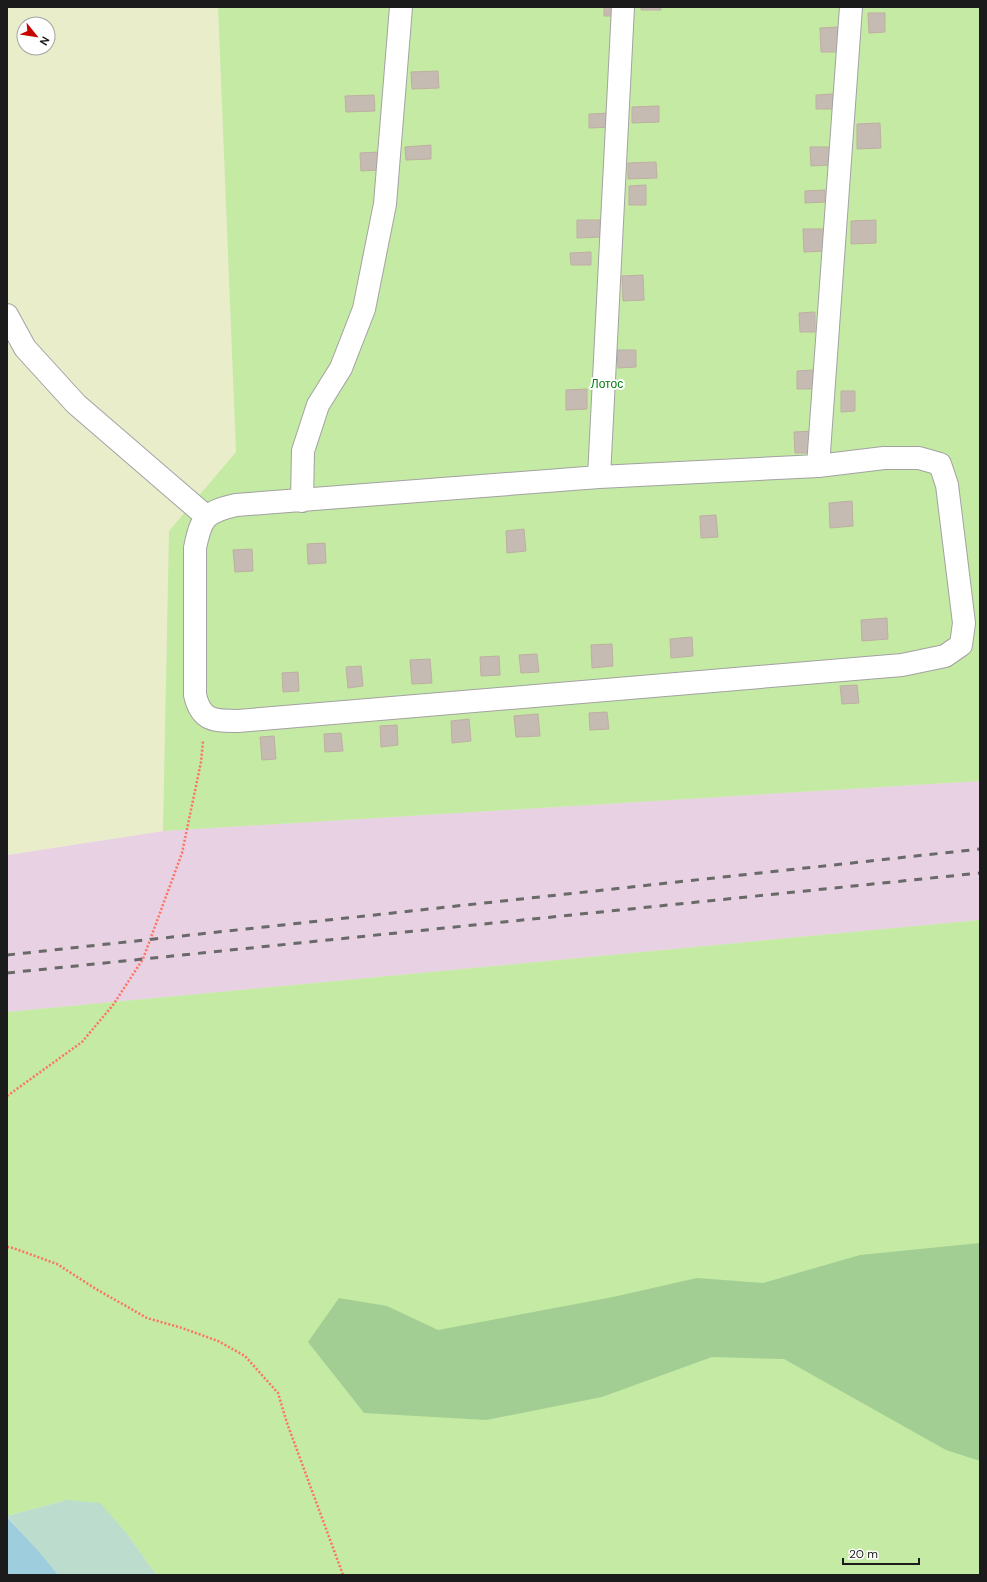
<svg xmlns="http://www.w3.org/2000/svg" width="987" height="1582" font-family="'DM Sans',sans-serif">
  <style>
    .industrial { fill: #e7d1e2 }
    .farmland { fill: #eaedca; fill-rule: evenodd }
    .grass { fill: #c4eaa3 }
    .forest { fill: #a3ce93 }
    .wetland { fill: #bcdcce }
    .water { fill: #9ecddd }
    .building { fill: #c5bbb3; stroke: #bfafa2 }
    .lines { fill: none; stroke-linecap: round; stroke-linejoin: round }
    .minor-casing { stroke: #a2a2a2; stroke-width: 24 }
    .path { stroke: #fe7360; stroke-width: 2.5; stroke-dasharray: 2 2; stroke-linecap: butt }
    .minor { stroke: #fff; stroke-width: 22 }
    .rail { stroke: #696969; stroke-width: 3; stroke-dasharray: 8 8; stroke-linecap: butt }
    .labels { text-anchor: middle; stroke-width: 4; stroke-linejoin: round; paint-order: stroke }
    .park-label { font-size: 12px; fill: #077a13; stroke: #fff }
  </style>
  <rect width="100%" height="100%" fill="#ede9e0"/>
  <path class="industrial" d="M980 781V920L7 1012V855L163 831Z"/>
  <path class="farmland" d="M7 7H218L236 452 169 531 163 831 7 855ZM24 24H48V48H24Z"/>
  <path class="grass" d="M218 7H980V781L163 831 169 531 236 452Z
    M980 920V1575H156L128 1535 67 1500 7 1516V1012Z"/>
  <path class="forest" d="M980 1243V1461L946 1450 784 1359 712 1357 602 1397 486 1420 364 1413 308 1342 339 1298 387 1306 438 1330 613 1297 697 1278 763 1283 860 1255Z"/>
  <path class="wetland" d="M67 1500 100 1503 128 1535 156 1575H58L7 1516Z"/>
  <path class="water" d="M7 1517 40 1553 58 1575H7Z"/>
  <path class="building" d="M604 7H618L619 16H604Z
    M641 7H661V10H641Z
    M868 13H885V32L869 33Z
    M838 27 839 52H821L820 28Z
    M438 71 439 88 412 89 411 72Z
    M833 94V109H816V95Z
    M374 95 375 111 346 112 345 96Z
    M659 106V122L632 123V107Z
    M612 113V127L589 128V114Z
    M880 123 881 148 857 149V124Z
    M431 145V159L406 160 405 147Z
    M810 147H831V165L811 166Z
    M379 152V170L361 171 360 153Z
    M656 162 657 178 628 179V163Z
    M646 185V205H629V186Z
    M825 190V202L805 203V191Z
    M577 220H600L601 237 577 238Z
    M876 220V243L851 244V221Z
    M803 229H824V251L804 252Z
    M591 252V265H571L570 253Z
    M643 275 644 300 623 301 622 276Z
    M815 312V332H800L799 313Z
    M617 350H636V367L618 368Z
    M814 370V389H797V371Z
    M587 389V409L566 410V390Z
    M841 391H855V411L841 412Z
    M813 431V453H795L794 432Z
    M852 501 853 526 830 528 829 503Z
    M716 515 718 537 701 538 700 516Z
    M524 529 526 551 507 553 506 531Z
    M325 543 326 563 308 564 307 544Z
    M252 549 253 571 235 572 233 550Z
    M887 618 888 639 862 641 861 620Z
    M692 637 693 656 671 658 670 639Z
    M612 644 613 666 592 668 591 645Z
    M537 654 539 672 521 673 519 655Z
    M499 656 500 675 481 676 480 657Z
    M430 659 432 683 412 684 410 660Z
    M361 666 363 686 348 688 346 667Z
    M298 672 299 691 283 692 282 673Z
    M857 685 859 703 842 704 840 686Z
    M607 712 609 729 590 730 589 713Z
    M538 714 540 736 516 737 514 716Z
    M469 719 471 741 452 743 451 721Z
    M397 725 398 745 381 747 380 726Z
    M341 733 343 751 325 752 324 734Z
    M274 736 276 759 262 760 260 737Z"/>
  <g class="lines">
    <defs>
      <path id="minor" d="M7 315 25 348 76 404 207 517
        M884 458H919L940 464 947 485 964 623 961 645 945 656 902 665 238 721C214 721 201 721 195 695V548C201 518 205 512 236 505L599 477 818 466Z
        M818 466 851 7
        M599 477 623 7
        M302 501 303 451 318 405 341 368 364 309 385 204 401 7"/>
    </defs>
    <use href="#minor" class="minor-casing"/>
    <path class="path" d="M7 1096 82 1042 113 1005 143 959 182 853 201 762 203 741
      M7 1247 13 1248 57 1264 96 1289 147 1318 182 1328 218 1341 245 1356 278 1393 287 1423 343 1575"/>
    <use href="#minor" class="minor"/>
    <path class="rail" d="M7 955 980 849
      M7 973 980 873"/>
  </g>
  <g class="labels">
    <g class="park-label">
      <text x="607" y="388">Лотос</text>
    </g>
  </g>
  <rect width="987" height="1582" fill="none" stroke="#1b1b1b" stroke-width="16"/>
  <g transform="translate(36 36) rotate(120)"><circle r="19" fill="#ffffff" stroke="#a4a4a4"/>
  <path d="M0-3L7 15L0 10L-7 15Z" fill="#c60400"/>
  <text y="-6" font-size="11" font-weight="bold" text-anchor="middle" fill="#1b1b1b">N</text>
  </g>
  <path d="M843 1558v6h76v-6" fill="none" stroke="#1b1b1b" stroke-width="2"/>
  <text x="849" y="1558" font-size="12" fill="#1b1b1b" stroke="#ffffff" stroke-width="3" paint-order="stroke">20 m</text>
</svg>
